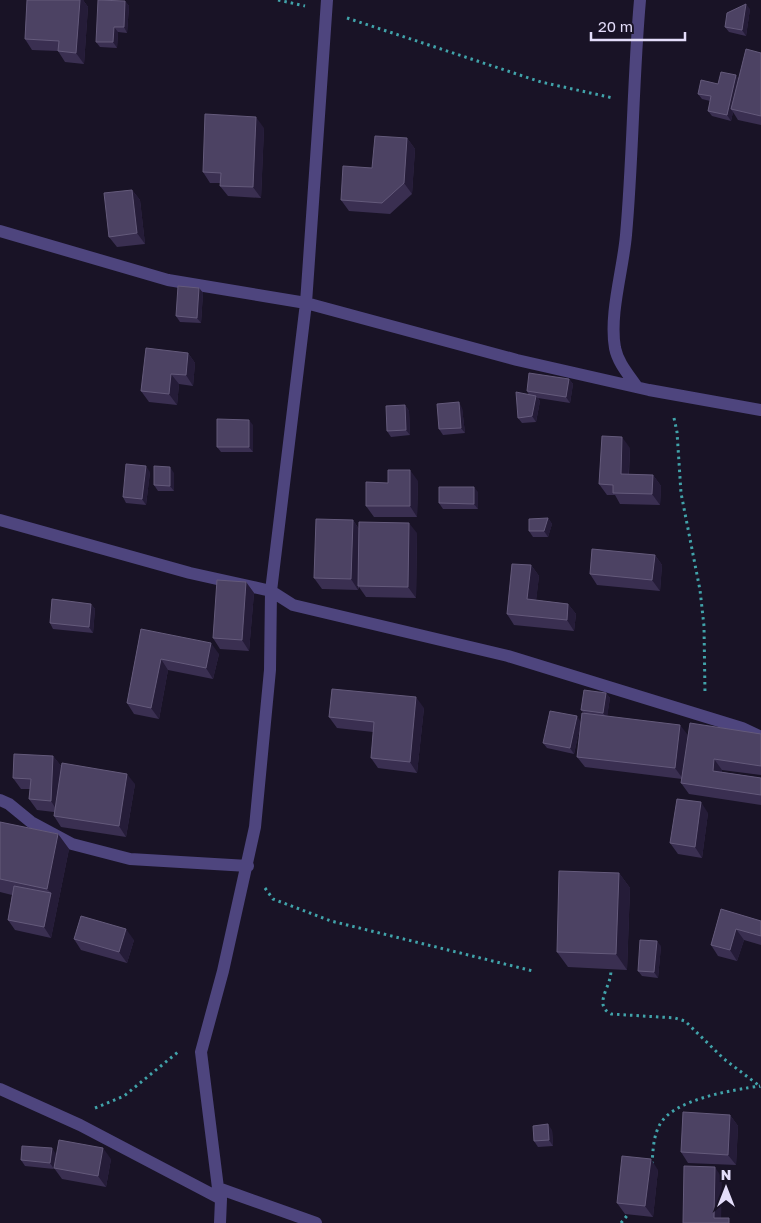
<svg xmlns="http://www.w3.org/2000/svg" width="761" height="1223" font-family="'Golos Text',sans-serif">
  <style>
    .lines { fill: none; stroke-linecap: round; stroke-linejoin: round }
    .path { stroke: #41a3aa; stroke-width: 3; stroke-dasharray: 2.5 4; stroke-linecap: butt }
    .minor { stroke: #4e457e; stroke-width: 12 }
    .wall { fill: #3a2f51 }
    .shaded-wall { fill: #251c38 }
    .building { fill: #4c4263; stroke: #645a7b }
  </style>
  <rect width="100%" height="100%" fill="#191326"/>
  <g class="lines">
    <path class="path" d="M278 0 305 6
      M347 18 541 82 613 98
      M674 418 677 432 681 493 700 590 704 626 705 694
      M265 888 273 899 331 921 533 971
      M611 966C611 970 611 974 610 978 607 991 595 1006 611 1014L675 1018 685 1021 724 1059 761 1087
      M95 1108 124 1096 178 1052
      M652 1164C653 1152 653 1138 659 1126 672 1099 733 1090 760 1086
      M621 1223 630 1212"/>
    <path class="minor" d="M0 231 168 280 306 303 517 360 649 390 761 410
      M637 387C629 375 618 363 615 348 609 314 623 270 626 235 633 157 633 78 640 0
      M0 520 190 573 271 591 293 605 508 656 742 728 761 737
      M0 800 9 804 31 822 72 844 130 859 248 866
      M0 1089 80 1125 221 1199 219 1193
      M220 1223 221 1199
      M316 1223 218 1188 201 1052 223 971 255 827 270 670 271 591 306 303 327 0"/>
  </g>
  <path class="wall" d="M27 0H83L88 7 84 64 65 62 58 51 32 50 25 39Z
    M125 1 129 6 127 33 118 32 117 48 100 47 96 42Z
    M750 9 746 36 729 32 725 27Z
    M761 53V125L738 120 733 112 731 121 712 116 708 111 710 101 702 99 698 94 736 75 738 79Z
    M264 128 261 198 228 196 220 186V183H210L203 172Z
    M407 138 415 149 412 194 390 214 349 211 341 200 372 168Z
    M132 190 140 200 145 244 117 247 109 237Z
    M199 288 203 293 201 323 180 322 176 316Z
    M188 353 195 363 193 386 179 384 177 405 149 402 141 391Z
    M569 379 573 384 570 403 538 398 540 401 536 422 522 423 518 418 529 395 527 391Z
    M405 405 409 411 410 435 391 437 387 431Z
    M462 408 465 433 443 435 439 429Z
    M253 425V452H221L217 447Z
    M630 448 629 474 653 475 661 486 660 505 620 504 615 495H607L599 484Z
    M150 472 146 505 126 503 123 497Z
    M174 473V491H158L154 485Z
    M418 481 417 517H374L366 506 388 483Z
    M478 492V509H443L439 503Z
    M548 518 552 524 548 537H533L529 531Z
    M353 520 359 529 417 533 416 598 366 597 359 587 358 590 322 589 314 578Z
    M655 555 662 565 660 591 597 585 590 574Z
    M531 565 539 576 536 600 568 604 576 614 574 631 514 625 507 614Z
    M246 582 254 593 249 651 220 649 213 638Z
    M91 604 95 609 93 633 53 629 50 623Z
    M141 629 219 654 213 679 168 670 159 719 134 714 127 703Z
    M606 693 610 698 607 716 688 735 686 753 761 734V775L722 770V772L761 778V805L689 794 681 783 682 779 585 767 577 757 584 713 581 710Z
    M424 708 417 773 378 768 371 758 373 732 337 728 329 717Z
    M581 722 574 754 547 748 543 743Z
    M53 756 61 766 60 774 135 784 126 837 61 827 54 816V812L37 810 29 799 30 789H21L13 778Z
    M708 813 702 858 678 854 670 843Z
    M0 822 58 834 69 849 51 938 15 930 8 920 12 895 0 892Z
    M619 873 630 888 627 970 568 967 557 952Z
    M721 909 761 921V945L744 940 737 961 718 956 711 945Z
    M74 939 134 940 127 963 81 950Z
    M661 946 658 978 642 976 638 971Z
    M730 1115 738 1126 736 1165 688 1163 681 1152Z
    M552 1130 553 1146 538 1147 534 1141Z
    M56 1154 54 1169 25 1166 21 1160Z
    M111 1159 106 1187 62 1179 54 1168Z
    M658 1170 653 1217 625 1214 617 1203Z"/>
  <path class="shaded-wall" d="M80 0H83L88 7 84 64 76 53Z
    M125 1 129 6 127 33 124 27Z
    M746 4 750 9 746 36 742 30Z
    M114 27 118 32 117 48 113 42Z
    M736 75 739 80 731 109 733 112 731 121 727 115Z
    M256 117 264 128 261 198 253 187Z
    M407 138 415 149 412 194 404 183Z
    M132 190 140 200 145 244 137 233Z
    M199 288 203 293 201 323 197 318Z
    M188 353 195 363 193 386 186 375Z
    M171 374 179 384 177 405 169 394Z
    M569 379 573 384 570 403 566 397Z
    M536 396 540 401 536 422 532 416Z
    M459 402 462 408 465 433 461 428Z
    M405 405 409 411 410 435 406 430Z
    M249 420 253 425V452L249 447Z
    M622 437 630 448 628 484 621 474Z
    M146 466 150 472 146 505 142 499Z
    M170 467 174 473V491L170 486Z
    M410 470 418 481 417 517 410 506Z
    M653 475 661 486 660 505 652 494Z
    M474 487 478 492V509L474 504Z
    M548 518 552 524 548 537 544 531Z
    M353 520 360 531 358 590 351 579Z
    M409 523 417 533 416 598 408 587Z
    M655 555 662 565 660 591 652 580Z
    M531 565 539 576 535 610 527 599Z
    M246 582 254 593 249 651 242 640Z
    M91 604 95 609 93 633 89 627Z
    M568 604 576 614 574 631 567 620Z
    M211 643 219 654 213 679 206 668Z
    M161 659 168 670 159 719 151 708Z
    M606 693 610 698 607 718 603 713Z
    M416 697 424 708 417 773 410 762Z
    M577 716 581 722 574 754 570 748Z
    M680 725 688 735 683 779 675 768Z
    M53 756 61 766 58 812 51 801Z
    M714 759 722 770 720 782 713 771Z
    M127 774 135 784 126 837 119 826Z
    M701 802 708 813 702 858 695 847Z
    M58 834 69 849 51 938 44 927 51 893 47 889Z
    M619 873 630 888 627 970 616 954Z
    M126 929 134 940 127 963 119 952Z
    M736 929 744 940 737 961 730 950Z
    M657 941 661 946 658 978 654 972Z
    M730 1115 738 1126 736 1165 728 1155Z
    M548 1124 552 1130 553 1146 549 1140Z
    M52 1148 56 1154 54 1169 50 1163Z
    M103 1148 111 1159 106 1187 98 1176Z
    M651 1159 658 1170 653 1217 645 1206Z
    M715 1167 722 1178 721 1223 714 1218Z"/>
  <path class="building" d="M27 0H80L76 53 58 51 59 41 25 39Z
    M98 0 125 1 124 27H114L113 42H96Z
    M746 4 742 30 725 27 727 13Z
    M746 49 761 53V116L731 109Z
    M721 72 736 75 727 115 708 111 711 96 698 94 701 80 718 84Z
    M205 114 256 117 253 187 220 186 221 173 203 172Z
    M375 136 407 138 404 183 382 203 341 200 343 166 372 168Z
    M132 190 137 233 109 237 104 193Z
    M178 286 199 288 197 318 176 316Z
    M146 348 188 353 186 375 171 374 169 394 141 391Z
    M529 373 569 379 566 397 527 391Z
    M516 392 536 396 532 416 518 418Z
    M459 402 461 428 439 429 437 404Z
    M405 405 406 430 387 431 386 406Z
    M217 419 249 420V447H217Z
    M602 436 622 437 621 474 653 475 652 494 613 493V485L599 484Z
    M126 464 146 466 142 499 123 497Z
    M154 466 170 467V486L154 485Z
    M388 470H410V506H366V482L388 483Z
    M439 487H474V504L439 503Z
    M548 518 544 531H529V519Z
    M316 519 353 520 351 579 314 578Z
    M359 522 409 523 408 587 358 586Z
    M592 549 655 555 652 580 590 574Z
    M512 564 531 565 527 599 568 604 567 620 507 614Z
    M217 580 246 582 242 640 213 638Z
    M52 599 91 604 89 627 50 623Z
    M141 629 211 643 206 668 161 659 151 708 127 703Z
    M332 689 416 697 410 762 371 758 374 722 329 717Z
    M584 690 606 693 603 713 581 710Z
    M550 711 577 716 570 748 543 743Z
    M582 713 680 725 675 768 577 757Z
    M690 723 761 734V766L714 759 713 771 761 778V795L681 783Z
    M14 754 53 756 51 801 29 799 31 779 13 778Z
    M62 763 127 774 119 826 54 816Z
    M677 799 701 802 695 847 670 843Z
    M0 822 58 834 47 889 0 879Z
    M559 871 619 873 616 954 557 952Z
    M14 886 51 893 44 927 8 920Z
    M721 909 761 921V936L736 929 730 950 711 945Z
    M81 916 126 929 119 952 74 939Z
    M640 940 657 941 654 972 638 971Z
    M683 1112 730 1115 728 1155 681 1152Z
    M548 1124 549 1140 534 1141 533 1126Z
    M59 1140 103 1148 98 1176 54 1168Z
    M22 1146 52 1148 50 1163 21 1160Z
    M622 1156 651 1159 645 1206 617 1203Z
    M684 1166 715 1167 714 1218H729V1223H683Z"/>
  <g transform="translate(726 1188)" stroke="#191326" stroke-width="4" paint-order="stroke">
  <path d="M0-4L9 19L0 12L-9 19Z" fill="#e4ddfa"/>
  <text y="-8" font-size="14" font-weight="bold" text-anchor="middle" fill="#e4ddfa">N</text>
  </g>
  <path d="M591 32v8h94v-8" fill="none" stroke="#e4ddfa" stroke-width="2.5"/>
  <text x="598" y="32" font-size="15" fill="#e4ddfa" stroke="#191326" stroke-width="4" paint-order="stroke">20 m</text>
</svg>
